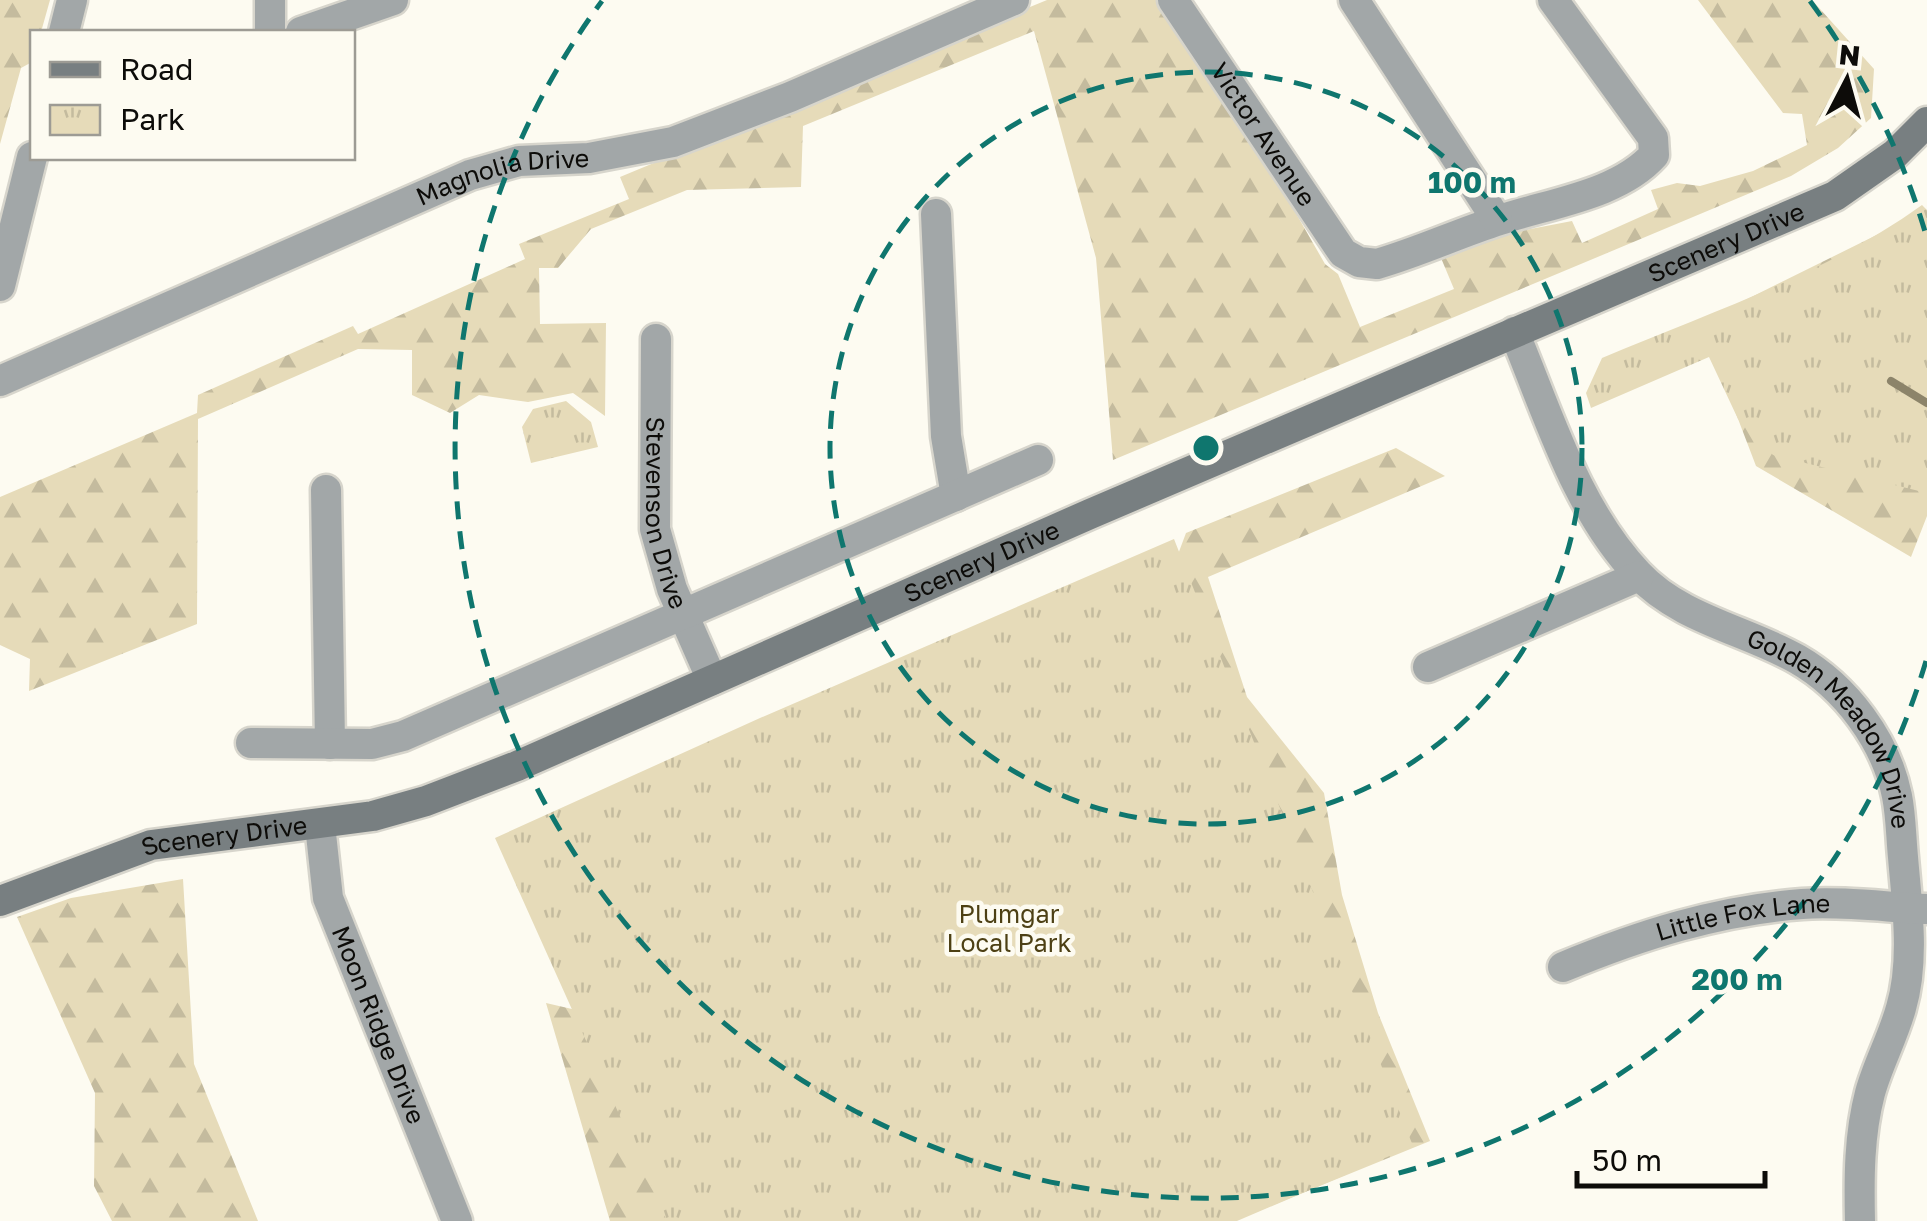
<svg xmlns="http://www.w3.org/2000/svg" width="1927" height="1221" font-family="'Golos Text',sans-serif">
  <style>
    .forest { fill: url(#forest-firs) }
    .park { fill: url(#park-tufts) }
    .lines { fill: none; stroke-linecap: round; stroke-linejoin: round }
    .stream { stroke: #8c846a; stroke-width: 8 }
    .street-casing { stroke: #d7d5cc; stroke-width: 35 }
    .secondary-casing { stroke: #d7d5cc; stroke-width: 35 }
    .street { stroke: #a2a7a8; stroke-width: 30 }
    .secondary { stroke: #787f81; stroke-width: 30 }
    .ring { fill: none; stroke: #0f766e; stroke-width: 5; stroke-dasharray: 18 12 }
    .labels { text-anchor: middle; stroke-width: 9; stroke-linejoin: round; paint-order: stroke }
    .street-label { font-size: 25px; fill: #0d0c09; stroke: #fdfbf1 }
    .park-label { font-size: 25px; fill: #4d4014; stroke: #fdfbf1 }
    .centre { fill: #0f766e; stroke: #fdfbf1; stroke-width: 5 }
    .ring-label { font-size: 30px; text-anchor: middle; font-weight: bold; fill: #0f766e; stroke: #fdfbf1; stroke-width: 9; stroke-linejoin: round; paint-order: stroke }
  </style>
  <defs>
    <pattern id="forest-firs" width="22" height="20" patternUnits="userSpaceOnUse" patternTransform="scale(2.5)"><rect width="22" height="20" fill="#e6dbb9"/><path d="M5 1l3.5 6h-7zM16 11l3.5 6h-7z" fill="#c4bb9e"/></pattern>
    <pattern id="park-tufts" width="24" height="20" patternUnits="userSpaceOnUse" patternTransform="scale(2.5)"><rect width="24" height="20" fill="#e6dbb9"/><path d="M3 7l-1-3M5 7V3M7 7l1-3M15 17l-1-3M17 17v-4M19 17l1-3" fill="none" stroke="#c4bb9e"/></pattern>
  </defs>
  <rect width="100%" height="100%" fill="#fdfbf1"/>
  <path class="forest" d="M0 0H50L41 32H32V62L21 68 0 144Z
    M1047 0H1159L1290 203 1325 264 1338 274 1360 327 1454 289 1441 258 1499 235 1572 221 1582 243 1658 209 1651 190 1677 183 1700 186 1753 171 1807 145 1802 114 1783 113 1698 0H1812L1874 69 1871 118 1838 148 1791 176 1113 460 1096 258 1034 31 803 126 801 187 687 190 591 229 558 268H539L540 324 606 323 605 416 573 393 528 402 479 395 450 413 412 395V350L358 349 198 419 197 624 29 691 30 659 0 645V497L197 413 198 395 353 326 358 334 525 259 519 244 629 199 620 177Z
    M1927 210V516L1911 557 1756 466 1701 322Z
    M1396 448 1445 476 1208 577 1247 697 1324 793 1342 895 1378 1013 1430 1141 1234 1221H610L546 1003 598 1015 1177 557 1186 533Z
    M183 879 194 1064 258 1221H112L94 1186 95 1093 17 917 71 898Z"/>
  <path class="park" d="M1922 205 1927 210V493L1773 455 1738 419 1709 357 1591 408 1586 393 1602 358C1711 312 1826 274 1922 205Z
    M566 401 591 422 598 447 531 463 522 427 533 409Z
    M1174 539 1413 1146 1237 1221H667L495 838 760 718Z"/>
  <g class="lines">
    <path class="stream" d="M1891 381 1927 403"/>
    <defs>
      <g id="street">
        <path d="M270 0V32"/>
        <path id="s1" d="M1173 0 1343 253 1359 262 1377 264C1419 252 1459 233 1500 220 1550 203 1618 195 1654 155L1653 138 1553 0"/>
        <path d="M1354 0 1497 220"/>
        <path d="M64 32 72 0"/>
        <path d="M301 32 393 0"/>
        <path d="M936 214 946 436 956 496"/>
        <path d="M0 286 32 157"/>
        <path id="s2" d="M1514 332C1548 413 1576 509 1638 574 1680 619 1746 630 1797 659 1846 687 1886 741 1897 796 1901 816 1901 837 1903 857 1907 906 1915 960 1901 1008 1893 1037 1878 1064 1870 1093 1859 1135 1859 1178 1860 1221"/>
        <path id="s3" d="M656 339 655 529 672 589 712 680"/>
        <path id="s4" d="M0 381 470 175 519 161 589 158 673 142 790 97 1014 0"/>
        <path d="M326 490 330 744"/>
        <path d="M1428 667 1639 576"/>
        <path d="M251 743 372 744 403 736 1038 460"/>
        <path id="s5" d="M320 825 328 898 457 1221"/>
        <path id="s6" d="M1563 967C1640 935 1719 910 1802 904 1842 901 1885 907 1926 909"/>
      </g>
      <g id="secondary">
        <path id="s7" d="M0 901 151 845 373 816 426 801 517 766 1090 514 1835 196 1895 154 1927 122"/>
      </g>
    </defs>
    <use href="#street" class="street-casing"/>
    <use href="#secondary" class="secondary-casing"/>
    <use href="#street" class="street"/>
    <use href="#secondary" class="secondary"/>
  </g>
  <g class="ring">
    <circle cx="1206" cy="448" r="376"/>
    <path d="M1926 661A751 751 0 1 1 602 1M1810 1A751 751 0 0 1 1926 235"/>
  </g>
  <g class="labels">
    <g class="street-label">
      <text dy="9" stroke="none"><textPath href="#s1" startOffset="162">Victor Avenue</textPath></text>
      <text dy="9" stroke="none"><textPath href="#s4" startOffset="545">Magnolia Drive</textPath></text>
      <text dy="9" stroke="none"><textPath href="#s7" startOffset="1855">Scenery Drive</textPath></text>
      <text dy="9" stroke="none"><textPath href="#s3" startOffset="175">Stevenson Drive</textPath></text>
      <text dy="9" stroke="none"><textPath href="#s7" startOffset="1045">Scenery Drive</textPath></text>
      <text dy="9" stroke="none"><textPath href="#s2" startOffset="532">Golden Meadow Drive</textPath></text>
      <text dy="9" stroke="none"><textPath href="#s7" startOffset="235">Scenery Drive</textPath></text>
      <text dy="9" stroke="none"><textPath href="#s6" startOffset="188">Little Fox Lane</textPath></text>
      <text dy="9" stroke="none"><textPath href="#s5" startOffset="210">Moon Ridge Drive</textPath></text>
    </g>
    <g class="park-label">
      <text x="1009" y="923">Plumgar<tspan x="1009" dy="29">Local Park</tspan></text>
    </g>
  </g>
  <circle cx="1206" cy="448" r="15" class="centre"/>
  <g class="ring-label">
    <text x="1472" y="193">100 m</text>
    <text x="1737" y="990">200 m</text>
  </g>
  <rect x="30" y="30" width="325" height="130" fill="#fdfbf1" stroke="#9d9b94" stroke-width="2.5"/>
  <rect x="50" y="62" width="50" height="15" fill="#787f81" stroke="#9d9b94" stroke-width="2.5"/>
  <text x="120" y="80" font-size="30" fill="#0d0c09">Road</text>
  <rect x="50" y="105" width="50" height="30" fill="url(#park-tufts)" stroke="#9d9b94" stroke-width="2.5"/>
  <text x="120" y="130" font-size="30" fill="#0d0c09">Park</text>
  <g transform="translate(1847 80) rotate(6)" stroke="#fdfbf1" stroke-width="8" paint-order="stroke">
  <path d="M0-8L18 38L0 25L-18 38Z" fill="#0d0c09"/>
  <text y="-15" font-size="28" font-weight="bold" text-anchor="middle" fill="#0d0c09">N</text>
  </g>
  <path d="M1577 1171v15h188v-15" fill="none" stroke="#0d0c09" stroke-width="5"/>
  <text x="1592" y="1171" font-size="30" fill="#0d0c09" stroke="#fdfbf1" stroke-width="8" paint-order="stroke">50 m</text>
</svg>
